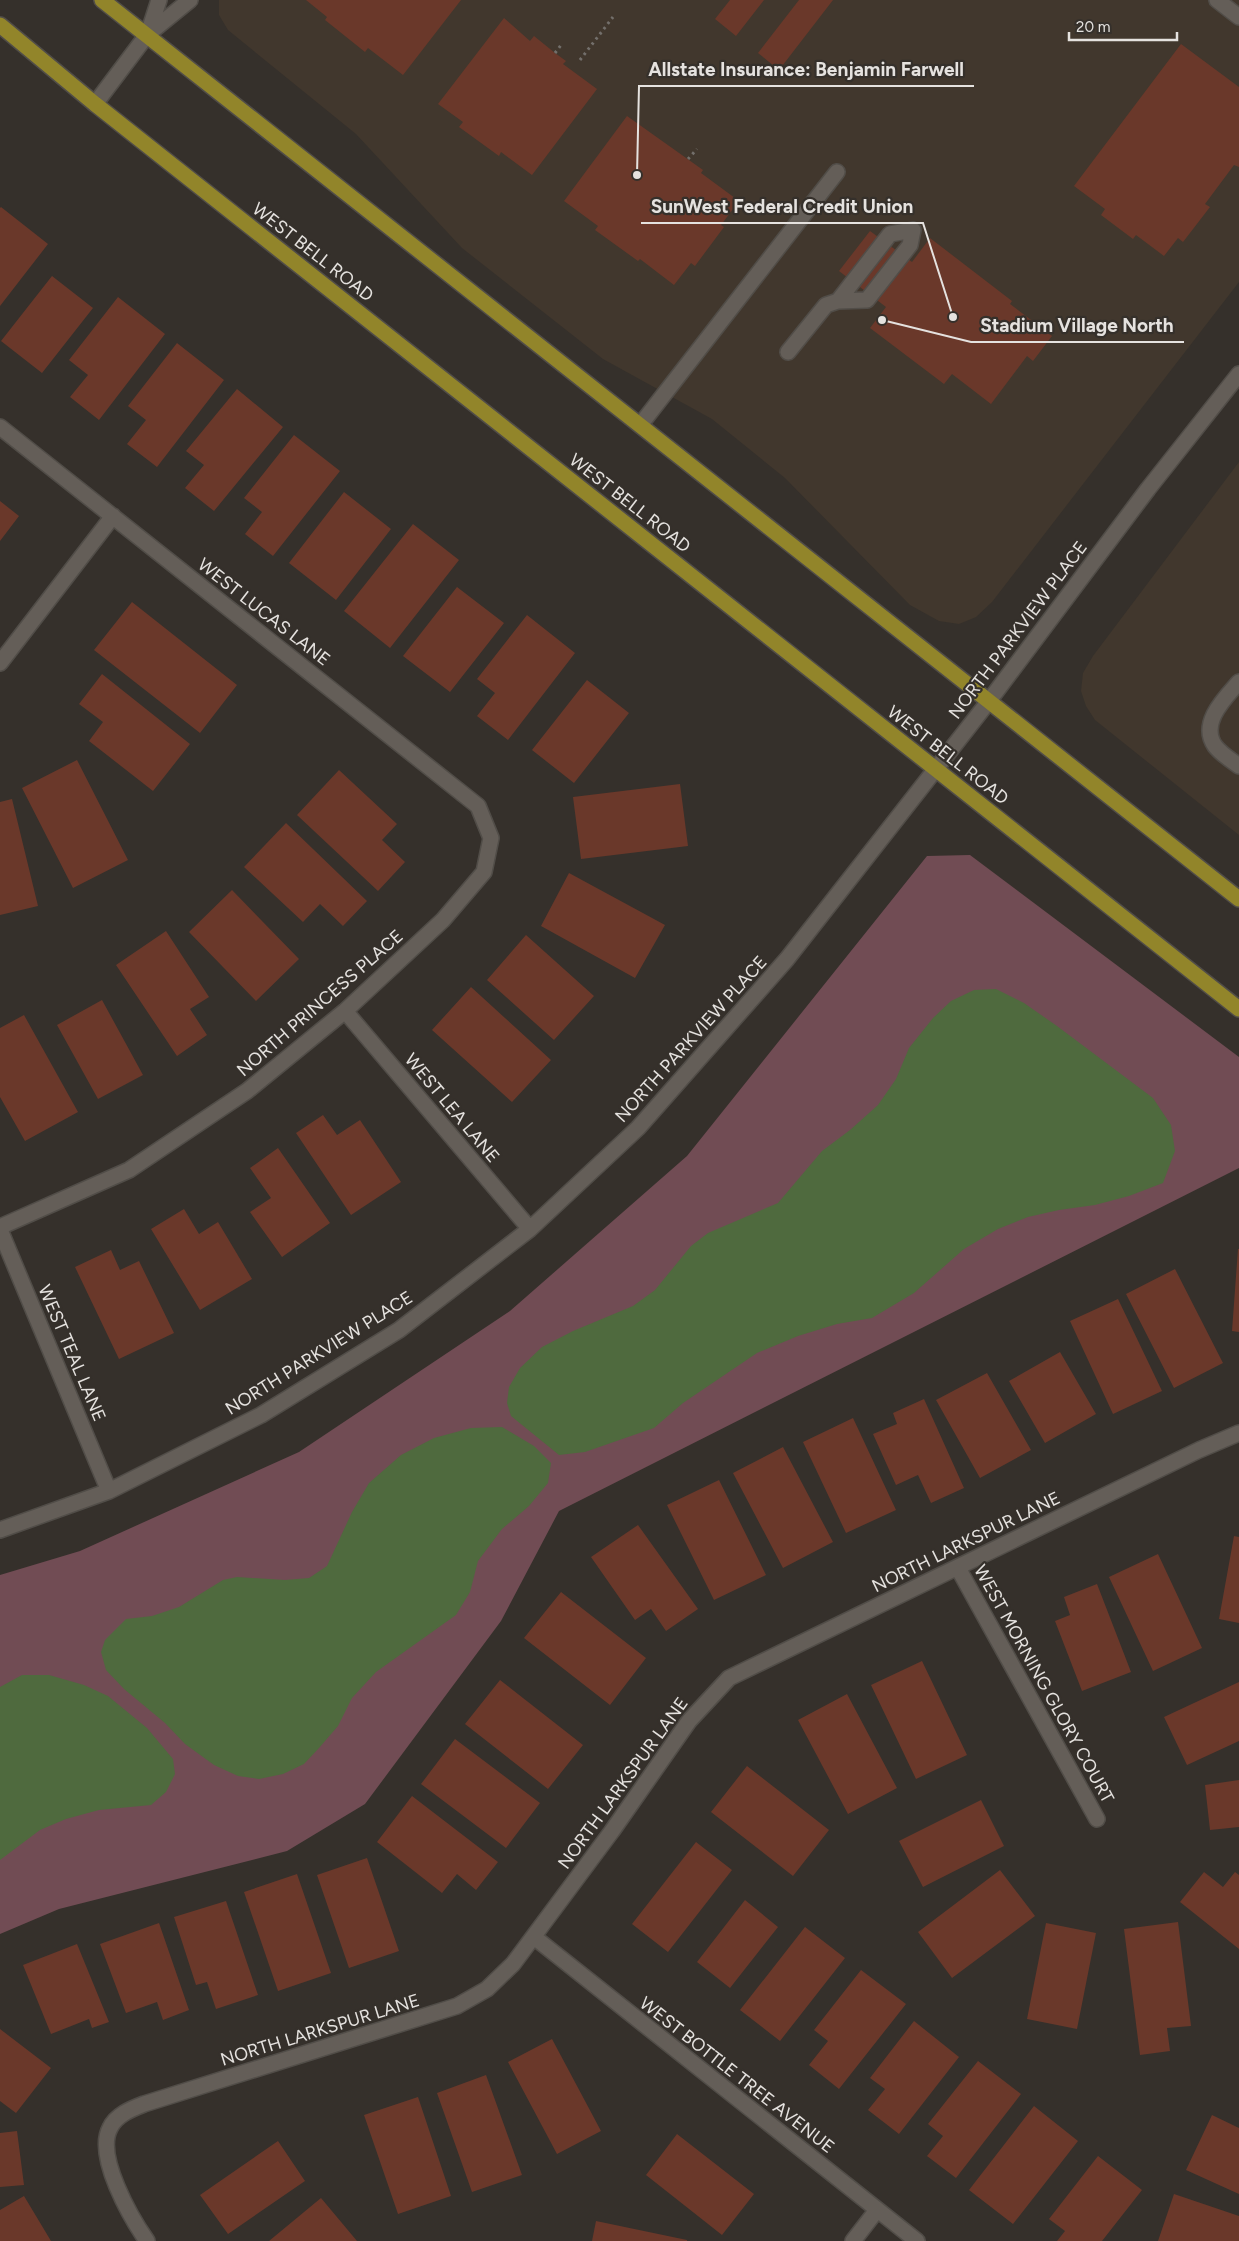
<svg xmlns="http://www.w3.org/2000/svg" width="1239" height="2241" font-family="Figtree,sans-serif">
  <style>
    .built { fill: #41372d }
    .green { fill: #714c54 }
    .water { fill: #4f6a3e }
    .building { fill: #6a382a }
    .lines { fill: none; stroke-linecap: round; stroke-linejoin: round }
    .minor-casing { stroke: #514d48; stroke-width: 18 }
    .major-casing { stroke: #514d48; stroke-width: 18 }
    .path { stroke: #736f6b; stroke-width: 3; stroke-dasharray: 2.5 4; stroke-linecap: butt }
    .minor { stroke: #645e58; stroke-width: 15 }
    .major { stroke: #92852a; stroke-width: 15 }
    .labels { text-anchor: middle; stroke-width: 4.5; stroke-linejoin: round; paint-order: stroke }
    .street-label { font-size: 18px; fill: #e5e2df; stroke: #35302b }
    .leader { fill: none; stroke: #e5e2df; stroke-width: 2 }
    .callout-dot { fill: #e5e2df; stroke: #35302b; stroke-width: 2 }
    .callout-label { font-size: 19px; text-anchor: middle; font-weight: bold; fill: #e5e2df; stroke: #35302b; stroke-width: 4.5; stroke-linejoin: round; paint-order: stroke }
  </style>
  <rect width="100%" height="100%" fill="#35302b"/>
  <path class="built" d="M219 0H1239V282L992 602 976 617 959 624 939 621 910 605 785 478 712 419 603 359 462 248 356 134 228 30 219 15Z
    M1239 462V835L1095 720 1086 706 1081 691 1083 673 1093 656Z"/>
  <path class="green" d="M970 855 1239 1057V1168L559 1511 501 1621 365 1804 287 1851 59 1909 0 1934V1575L80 1551 299 1452 510 1311 687 1156 927 856Z"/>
  <path class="water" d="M996 989 1024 1003 1057 1026 1153 1098 1171 1125 1175 1151 1163 1183 1129 1196 1095 1205 1059 1210 1028 1217 998 1229 964 1249 914 1293 872 1318 837 1324 798 1336 757 1353 683 1403 654 1428 585 1452 559 1455 511 1416 507 1403 509 1387 520 1368 542 1347 573 1331 633 1306 655 1290 691 1246 708 1233 778 1203 822 1151 850 1130 878 1105 896 1079 909 1048 933 1018 951 1001 974 990Z
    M502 1427 534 1446 551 1463 548 1483 529 1506 502 1529 478 1561 470 1592 456 1615 376 1672 352 1698 338 1726 319 1748 304 1764 283 1774 259 1779 238 1776 214 1765 185 1744 165 1723 124 1689 106 1670 101 1652 105 1640 126 1619 152 1616 179 1607 223 1580 237 1577 285 1580 309 1578 327 1566 352 1512 369 1483 401 1455 434 1438 471 1428Z
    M22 1675H49L84 1685 108 1696 147 1728 173 1759 175 1774 166 1792 151 1805 99 1810 66 1819 40 1830 0 1860V1687Z"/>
  <path class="building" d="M306 0H461L403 75 368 48 365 52 325 20 327 17Z
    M730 0H764L736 36 715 19Z
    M799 0H833L779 70 758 53Z
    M504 18 530 41 534 36 555 53 566 61 563 64 597 89 532 175 501 152 499 156 459 127 463 122 438 104Z
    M1181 44 1239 87V167L1234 165 1205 204 1210 207 1183 242 1178 238 1164 256 1136 235 1133 239 1101 215 1105 209 1074 186Z
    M627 116 703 170 701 173 739 201 721 225 724 227 695 266 691 263 674 285 640 259 638 261 595 230 598 226 564 201Z
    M1 207 48 244 0 306V208Z
    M870 231 912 262 930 238 1012 301 1010 304 1052 336 1033 361 1027 356 991 404 952 374 944 384 870 328 886 307 839 271Z
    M52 276 93 308 42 373 1 341Z
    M118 297 165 334 99 420 70 397 88 375 69 360Z
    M177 343 224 380 157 467 127 444 146 420 128 406Z
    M237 389 283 427 214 511 185 488 204 465 186 451Z
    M294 435 340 471 273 556 245 534 262 512 244 498Z
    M344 492 391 529 336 600 289 563Z
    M0 501 19 516 0 541Z
    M413 524 459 560 390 648 344 611Z
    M457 587 504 623 450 692 403 656Z
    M132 602 237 685 200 733 94 650Z
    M527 615 575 653 508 740 477 716 495 693 477 679Z
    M102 674 190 744 153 791 89 741 103 722 79 704Z
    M587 680 629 713 574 783 532 750Z
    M77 760 128 860 73 888 22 788Z
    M339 770 397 824 382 840 405 862 378 891 297 815Z
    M680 784 688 846 581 859 573 797Z
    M12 799 38 906 0 915V802Z
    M286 823 367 901 343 926 320 904 303 922 244 867Z
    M569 873 665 925 635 978 541 926Z
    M232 890 299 959 256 1001 189 932Z
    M166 931 209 997 190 1009 207 1035 177 1056 116 965Z
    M526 935 594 996 554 1040 487 980Z
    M471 987 551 1060 512 1102 432 1030Z
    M102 1000 143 1075 98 1099 57 1025Z
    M24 1015 78 1112 25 1141 0 1097V1028Z
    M323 1115 337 1135 360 1120 401 1182 351 1215 296 1133Z
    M278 1148 330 1223 282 1257 250 1212 271 1198 250 1168Z
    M184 1209 199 1234 218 1222 252 1279 200 1310 151 1229Z
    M1238 1249H1239V1332L1232 1331Z
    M111 1250 120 1270 139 1261 174 1333 119 1359 75 1267Z
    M1175 1269 1223 1363 1174 1388 1126 1294Z
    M1118 1299 1162 1391 1113 1414 1070 1321Z
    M1060 1352 1096 1414 1045 1443 1009 1381Z
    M987 1373 1031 1450 980 1478 936 1400Z
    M924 1399 964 1488 931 1503 918 1475 896 1485 873 1434 897 1424 893 1413Z
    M853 1418 896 1510 846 1533 803 1442Z
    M783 1447 833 1542 783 1568 733 1473Z
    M719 1480 766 1575 714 1600 667 1505Z
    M638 1525 698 1609 666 1631 651 1609 635 1620 591 1557Z
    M1234 1536 1239 1537V1623L1219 1619Z
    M1158 1554 1202 1648 1153 1671 1109 1577Z
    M1097 1584 1131 1672 1082 1691 1055 1621 1070 1615 1064 1597Z
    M561 1592 646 1658 610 1705 524 1638Z
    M922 1661 967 1755 916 1779 871 1685Z
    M500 1680 583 1745 548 1789 465 1724Z
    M1239 1682V1741L1187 1765 1164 1717Z
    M847 1694 897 1788 848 1814 798 1720Z
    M455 1739 540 1803 506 1848 421 1784Z
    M747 1766 829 1830 793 1876 711 1812Z
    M1239 1780V1827L1210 1830 1205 1785Z
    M412 1796 498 1862 476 1890 457 1874 442 1893 377 1842Z
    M981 1800 1004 1846 923 1887 899 1841Z
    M696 1842 732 1870 668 1952 632 1924Z
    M367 1858 399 1951 349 1968 317 1875Z
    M1000 1870 1035 1916 952 1978 918 1932Z
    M1204 1872 1223 1887 1235 1872 1239 1875V1949L1180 1902Z
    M297 1874 331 1973 278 1991 244 1892Z
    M745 1900 778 1927 730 1988 697 1962Z
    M226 1901 258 1995 216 2009 207 1982 196 1985 174 1917Z
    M1178 1922 1191 2026 1167 2028 1170 2051 1140 2055 1124 1929Z
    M159 1923 189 2010 163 2020 157 2002 126 2013 100 1944Z
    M1046 1923 1096 1933 1077 2029 1027 2019Z
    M805 1927 845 1958 780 2041 740 2010Z
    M77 1944 109 2022 92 2028 89 2019 51 2034 23 1965Z
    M861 1970 906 2004 839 2089 809 2065 828 2041 814 2030Z
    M914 2021 959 2057 899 2134 868 2110 885 2089 870 2078Z
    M0 2029 51 2068 16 2113 0 2101Z
    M552 2039 601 2131 557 2154 508 2062Z
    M978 2061 1021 2094 956 2178 927 2156 943 2136 928 2124Z
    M486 2075 522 2175 472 2192 437 2093Z
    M418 2097 451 2196 398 2214 364 2115Z
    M1034 2106 1078 2141 1013 2224 969 2190Z
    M1212 2115 1239 2128V2194L1186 2170Z
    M17 2131 24 2185 0 2187V2133Z
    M677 2134 754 2194 722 2235 646 2175Z
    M278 2141 305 2181 228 2234 200 2195Z
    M1098 2156 1142 2190 1102 2241H1057L1065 2231 1049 2219Z
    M1174 2194 1239 2216V2241H1158Z
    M24 2196 51 2241H0V2210Z
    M321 2198 357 2241H269Z
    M596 2221 687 2240V2241H592Z"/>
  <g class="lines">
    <defs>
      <path id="minor" d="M1217 0 1239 17
        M148 34 159 0
        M95 104 147 35 190 0
        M788 352 826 305 838 301 867 300 910 245 913 230 890 234 838 301
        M641 424 837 172
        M0 427 478 806 491 838 484 872 443 920 345 1011 247 1091 129 1170 0 1227
        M0 663 113 516
        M1239 682C1225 698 1199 723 1215 746 1221 754 1231 760 1239 766
        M345 1011 530 1229
        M0 1230 109 1491
        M0 1530 109 1491 261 1415 399 1330 530 1229 638 1128 787 959 989 701 1148 489 1239 374
        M958 1568 1097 1819
        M534 1937 917 2241
        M147 2241C131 2218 95 2156 110 2128 116 2115 131 2109 144 2104L457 2006 487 1989 513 1964 612 1831 689 1721 729 1678 1199 1450 1239 1433
        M853 2241 877 2210"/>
      <path id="major" d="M102 0 1239 899
        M0 25 95 104 1239 1009"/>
    </defs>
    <use href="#minor" class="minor-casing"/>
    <use href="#major" class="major-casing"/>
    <path class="path" d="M555 53 561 45
      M580 60 613 17
      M688 159 697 149"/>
    <use href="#minor" class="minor"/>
    <use href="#major" class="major"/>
  </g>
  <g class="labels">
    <g class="street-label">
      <text transform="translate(313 252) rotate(38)" y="6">WEST BELL ROAD</text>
      <text transform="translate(630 503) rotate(38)" y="6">WEST BELL ROAD</text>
      <text transform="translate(264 612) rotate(38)" y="6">WEST LUCAS LANE</text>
      <text transform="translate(1018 630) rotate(-53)" y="6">NORTH PARKVIEW PLACE</text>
      <text transform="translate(948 755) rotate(38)" y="6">WEST BELL ROAD</text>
      <text transform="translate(320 1003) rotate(-41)" y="6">NORTH PRINCESS PLACE</text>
      <text transform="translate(691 1039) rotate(-48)" y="6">NORTH PARKVIEW PLACE</text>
      <text transform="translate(452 1108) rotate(50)" y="6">WEST LEA LANE</text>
      <text transform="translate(72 1353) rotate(67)" y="6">WEST TEAL LANE</text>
      <text transform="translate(319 1353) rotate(-32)" y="6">NORTH PARKVIEW PLACE</text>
      <text transform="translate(966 1542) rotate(-26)" y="6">NORTH LARKSPUR LANE</text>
      <text transform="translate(1044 1684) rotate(61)" y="6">WEST MORNING GLORY COURT</text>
      <text transform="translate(623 1783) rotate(-54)" y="6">NORTH LARKSPUR LANE</text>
      <text transform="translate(320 2030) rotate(-17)" y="6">NORTH LARKSPUR LANE</text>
      <text transform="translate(737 2075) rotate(38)" y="6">WEST BOTTLE TREE AVENUE</text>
    </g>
  </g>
  <path class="leader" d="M637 175L639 86H974M953 317L923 223H641M882 320L971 342H1184"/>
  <g class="callout-dot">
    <circle cx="637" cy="175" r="5"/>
    <circle cx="953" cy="317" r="5"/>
    <circle cx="882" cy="320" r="5"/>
  </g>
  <g class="callout-label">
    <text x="806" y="76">Allstate Insurance: Benjamin Farwell</text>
    <text x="782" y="213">SunWest Federal Credit Union</text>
    <text x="1077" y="332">Stadium Village North</text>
  </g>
  <path d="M1069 32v8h108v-8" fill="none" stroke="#e5e2df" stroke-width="2.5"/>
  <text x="1076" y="32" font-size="15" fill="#e5e2df" stroke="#35302b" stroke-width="4" paint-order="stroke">20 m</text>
</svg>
